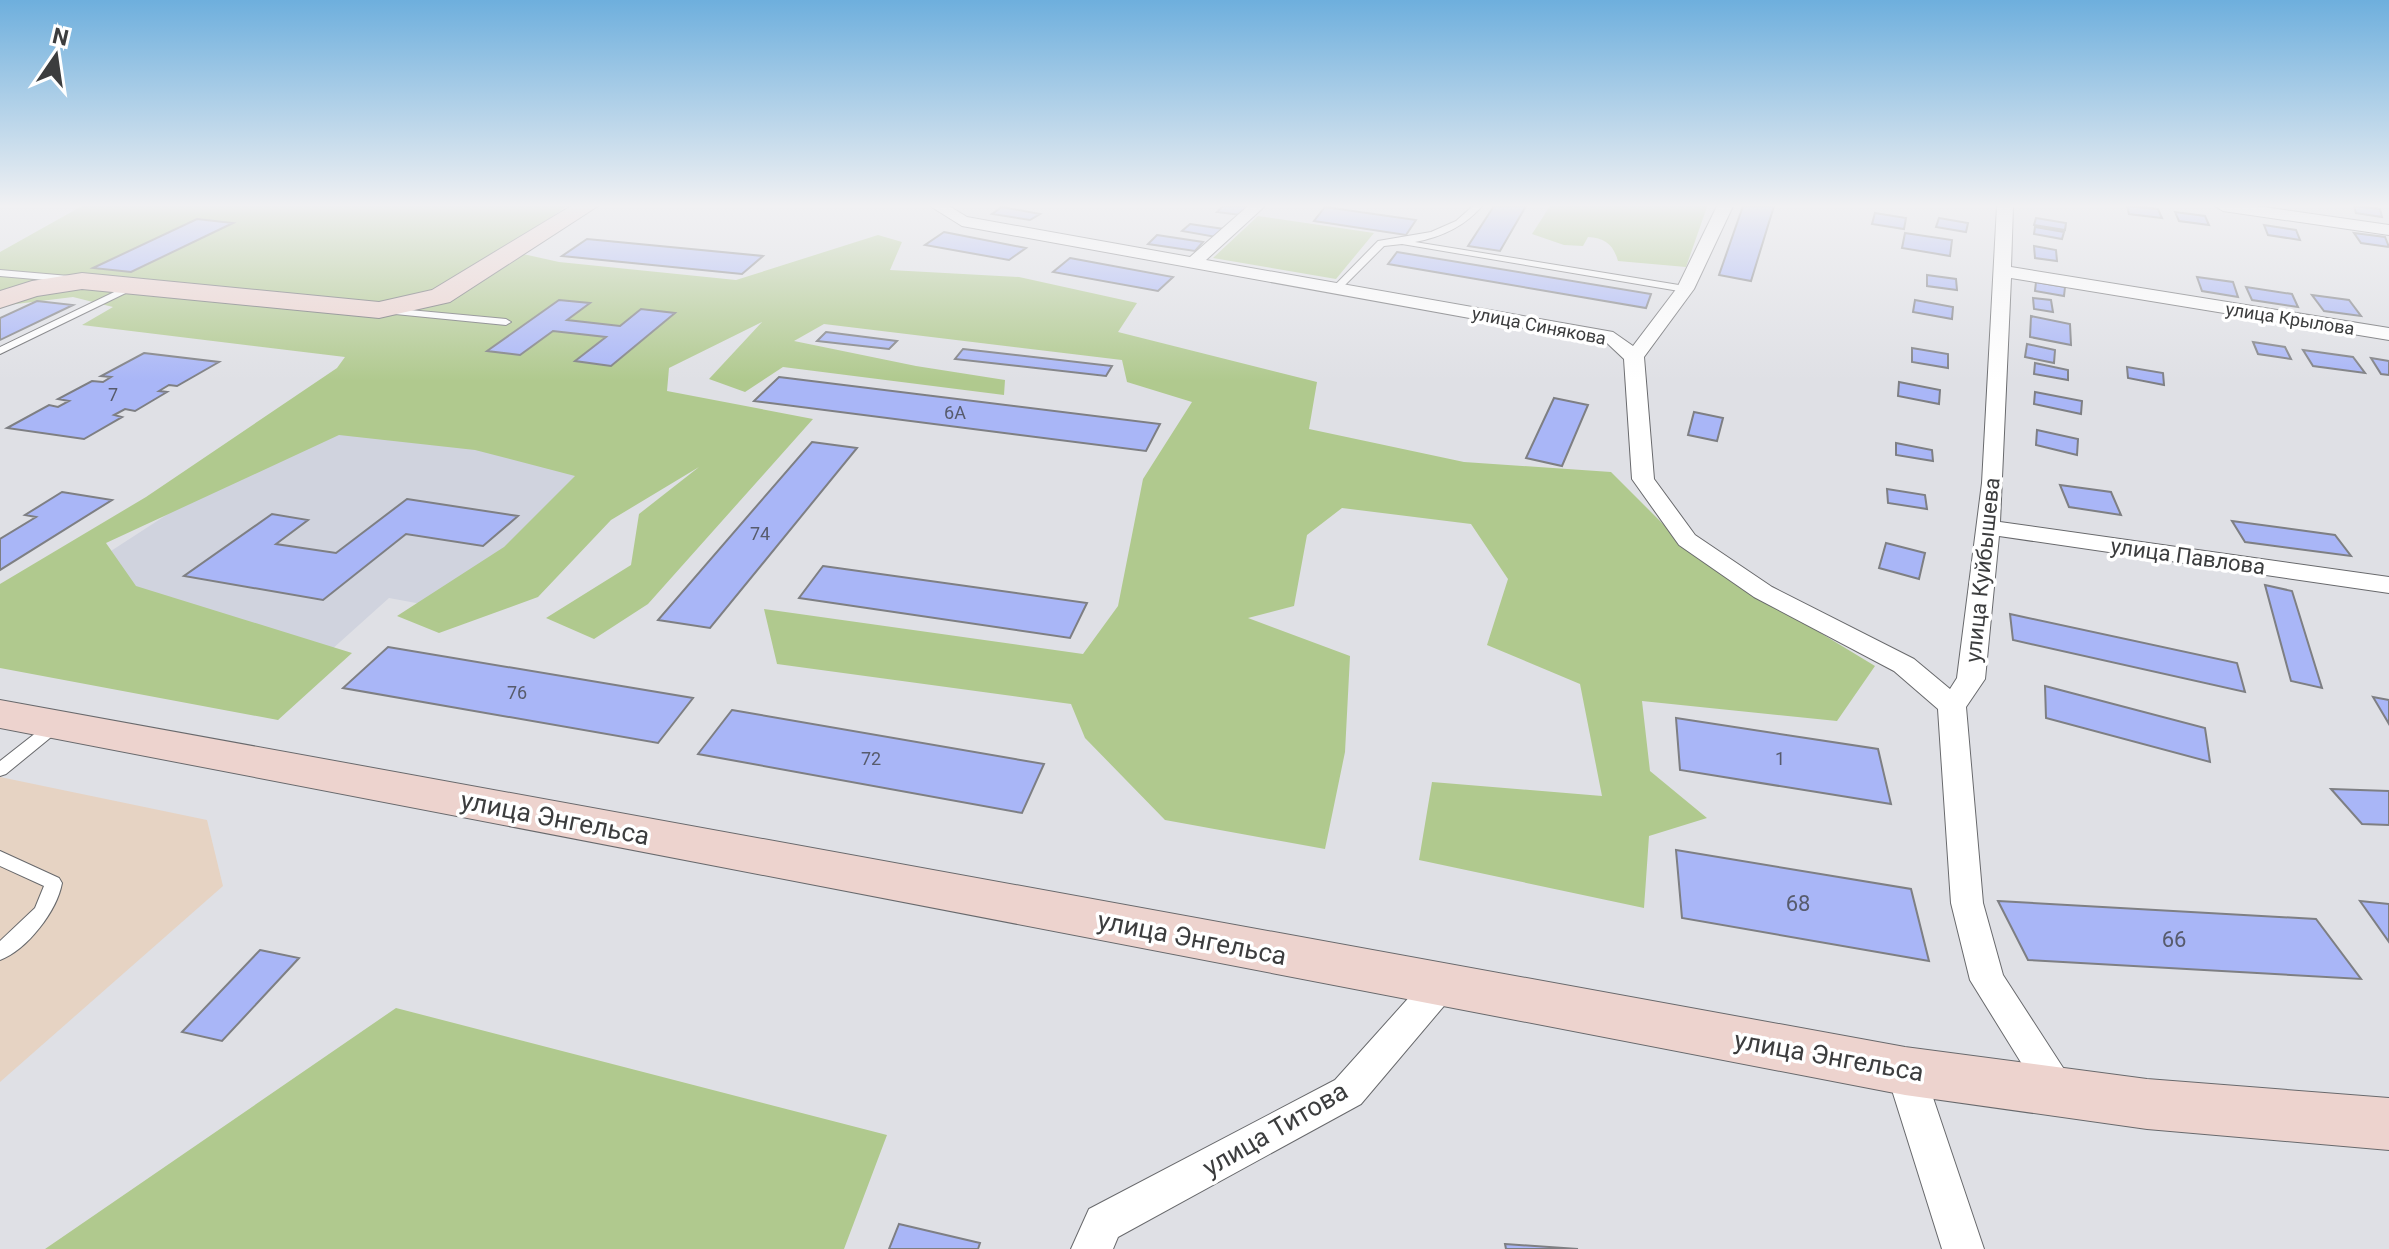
<svg xmlns="http://www.w3.org/2000/svg" width="2389" height="1249" font-family="Roboto,sans-serif">
  <style>
    .built { fill: #d0d3de }
    .medical { fill: #e6d3c3 }
    .green { fill: #b0c98e }
    .building { fill: #a9b6f7; stroke: #7e7f83; stroke-width: 2 }
    .lines { fill: none; stroke-linecap: round; stroke-linejoin: round }
    .lane-casing { stroke: #68696c; stroke-width: 2 }
    .street-casing { stroke: #68696c; stroke-width: 2 }
    .secondary-casing { stroke: #68696c; stroke-width: 2 }
    .lane { fill: #fff; fill-rule: evenodd }
    .street { fill: #fff; fill-rule: evenodd }
    .secondary { fill: #edd3ce; fill-rule: evenodd }
    .labels { text-anchor: middle; stroke-width: 7; stroke-linejoin: round; paint-order: stroke }
    .far-street-label { font-size: 18px; fill: #3c3d3e; stroke: #fff }
    .number-label { font-size: 18px; fill: #575b6c }
    .street-label { font-size: 22px; fill: #3c3d3e; stroke: #fff }
    .near-number-label { font-size: 22px; fill: #575b6c }
    .near-street-label { font-size: 26px; fill: #3c3d3e; stroke: #fff }
  </style>
  <rect width="100%" height="100%" fill="#dfe0e5"/>
  <path class="built" d="M322 414 639 461 470 613 389 598 301 677 0 623Z"/>
  <path class="medical" d="M0 777 207 820 223 886 0 1082Z"/>
  <path class="green" d="M82 206H567L505 250 559 262 736 280 878 235 902 242 890 270 1019 277 1137 303 1118 332 1317 382 1309 429 1464 462 1611 472 1698 559 1875 666 1837 721 1642 701 1650 771 1707 818 1649 836 1644 908 1419 860 1432 782 1602 796 1580 684 1487 645 1508 579 1471 524 1342 508 1307 535 1294 606 1248 618 1350 656 1345 752 1325 849 1165 820 1085 738 1071 704 777 664 764 609 1083 654 1118 606 1143 479 1192 402 1127 382 1122 360 824 324 794 341 916 366 1005 380 1004 395 783 367 745 392 709 379 762 322 669 368 667 391 813 419 648 604 594 639 546 618 631 565 639 514 699 467 611 520 538 597 439 633 397 616 504 547 575 476 475 450 339 435 106 543 136 586 352 653 278 720 0 668V584L146 497 337 368 345 357 82 325 113 307 73 297 0 306V252Z
    M1550 206H1706L1707 207 1686 267 1618 261C1613 244 1605 238 1588 237L1583 246 1564 245 1532 234Z
    M1258 216 1374 233 1336 279 1213 258Z
    M396 1008 887 1135 844 1249H45Z"/>
  <path class="building" d="M1223 206H1249L1241 215 1217 212Z
    M1494 206H1526L1500 251 1468 246Z
    M1743 206H1774L1751 281 1719 275Z
    M2127 206 2158 209 2162 218 2129 214Z
    M2354 206 2380 209 2382 217 2356 213Z
    M1002 207 1040 214 1030 220 992 214Z
    M1325 207 1416 220 1406 235 1314 221Z
    M2175 212 2205 216 2209 225 2179 221Z
    M1875 213 1906 218 1904 229 1872 224Z
    M1939 218 1968 223 1966 232 1936 227Z
    M2036 218 2066 223 2065 230 2034 225Z
    M197 219 233 223 131 272 93 268Z
    M1190 224 1224 229 1216 237 1182 231Z
    M2264 225 2296 230 2300 240 2268 235Z
    M2035 227 2064 232 2062 239 2034 234Z
    M944 232 1026 248 1009 260 925 245Z
    M1905 233 1952 240 1950 256 1902 248Z
    M2354 233 2385 237 2389 247 2361 243Z
    M1157 235 1203 242 1195 251 1148 244Z
    M587 239 763 256 742 274 562 256Z
    M2034 246 2056 250 2057 261 2035 258Z
    M1397 252 1651 294 1646 308 1388 264Z
    M1070 258 1173 277 1158 291 1053 272Z
    M1927 275 1956 279 1957 290 1927 286Z
    M2197 277 2233 282 2238 297 2202 291Z
    M2036 282 2065 287 2064 296 2035 291Z
    M2246 287 2292 294 2298 307 2252 300Z
    M2312 295 2349 300 2361 316 2324 311Z
    M2033 298 2051 300 2053 312 2034 309Z
    M559 300 590 303 567 320 620 326 641 309 675 313 611 366 575 361 606 337 553 331 520 355 487 351Z
    M1915 300 1953 307 1952 319 1913 312Z
    M37 301 73 305 0 340V318Z
    M2031 316 2070 324 2071 345 2030 337Z
    M826 332 897 341 889 349 817 341Z
    M2253 342 2285 347 2291 359 2258 354Z
    M2027 344 2055 350 2054 363 2025 357Z
    M1912 348 1948 354V368L1912 362Z
    M963 349 1112 366 1106 376 955 359Z
    M2303 350 2353 357 2365 373 2313 366Z
    M144 353 219 362 177 386 169 385 159 391 167 392 135 411 125 409 114 415 122 417 84 439 7 428 49 405 58 407 69 401 58 399 92 381 103 382 111 377 101 376Z
    M2371 358 2389 361V375L2381 374Z
    M2035 363 2068 370V380L2034 374Z
    M2127 367 2163 373 2164 385 2128 378Z
    M779 377 1160 424 1146 451 754 401Z
    M1899 382 1940 390 1939 404 1898 396Z
    M2035 392 2082 401 2081 414 2034 404Z
    M1554 398 1588 405 1562 466 1526 458Z
    M1694 412 1723 418 1717 441 1688 435Z
    M2037 430 2078 439 2077 455 2036 445Z
    M812 442 857 448 710 628 658 620Z
    M1896 443 1932 450 1933 461 1896 455Z
    M2060 485 2111 492 2121 515 2069 507Z
    M1887 489 1925 495 1927 509 1888 503Z
    M62 492 112 500 0 570V539L36 517 25 515Z
    M407 499 518 516 483 546 406 534 323 600 184 576 272 514 308 520 276 544 336 553Z
    M2232 521 2335 535 2351 556 2245 542Z
    M1886 543 1925 553 1919 579 1879 568Z
    M823 566 1087 603 1070 638 799 598Z
    M2265 585 2292 591 2322 688 2291 681Z
    M2010 614 2237 663 2245 692 2013 640Z
    M388 647 693 698 658 743 343 688Z
    M2045 686 2205 728 2210 762 2046 718Z
    M2373 697 2389 700V724Z
    M732 710 1044 764 1022 813 698 754Z
    M1676 718 1878 749 1891 804 1680 770Z
    M2331 789 2389 791V825L2362 824Z
    M1676 850 1911 889 1929 961 1682 918Z
    M1998 901 2316 919 2361 979 2028 960Z
    M2360 901 2389 904V942Z
    M260 950 299 958 222 1041 182 1032Z
    M899 1224 980 1243 978 1249H889Z
    M1505 1244 1578 1249H1506Z"/>
  <g class="lines">
    <defs>
      <path id="lane" d="M1473 206H1482C1464 227 1441 237 1415 242L1685 286 1690 289 1685 292 1402 244 1384 246 1340 290 1332 288 1378 241 1431 232 1456 221Z
        M0 270 69 276 74 279 69 282 0 276Z
        M133 283 138 286 136 288 0 354V347Z
        M388 308 506 319 511 322 506 325 385 313 383 311Z
        M56 720 61 721 64 725 61 729 6 774 0 776V761L51 721Z
        M0 851 59 878 62 883C57 911 27 950 0 960V941L35 908 44 886 0 866Z"/>
      <path id="street" d="M930 206H949L967 217 1190 257 1248 206H1265L1206 260 1613 332 1633 346 1677 288 1717 206H1733L1694 289 1644 357 1654 479 1695 535 1772 587 1914 659 1950 689 1957 678 1982 483 1997 206H2013L2011 267 2389 328V340L2011 278 2000 522 2389 577V593L1999 536 1985 679 1966 707 1983 903 2003 975 2080 1094 2074 1106 2061 1111 2048 1106 1970 980 1951 903 1938 709 1894 671 1754 597 1679 545 1632 479 1624 359 1607 343 962 226Z
        M2215 206H2256L2389 225V235L2223 211Z
        M1442 969 1454 974 1459 984 1454 994 1361 1104 1118 1237 1113 1249H1071L1089 1209 1335 1080 1430 974Z
        M1905 1054 1918 1059 1924 1071 1984 1249H1942L1886 1071 1892 1059Z"/>
      <path id="secondary" d="M571 206H598L450 302 379 318 82 289 37 296 0 308V291L32 281 82 273 379 302 432 290Z
        M0 700 1905 1047 2147 1079 2389 1098V1150L2147 1129 1905 1095 0 728Z"/>
    </defs>
    <use href="#lane" class="lane-casing"/>
    <use href="#street" class="street-casing"/>
    <use href="#secondary" class="secondary-casing"/>
    <use href="#lane" class="lane"/>
    <use href="#street" class="street"/>
    <use href="#secondary" class="secondary"/>
  </g>
  <linearGradient id="sky" x2="0" y2="1"><stop stop-color="#6eafdd"/><stop offset="0.54" stop-color="#f1f1f3"/><stop offset="1" stop-color="#f1f1f3" stop-opacity="0"/></linearGradient>
  <rect width="2389" height="381" fill="url(#sky)"/>
  <g class="labels">
    <g class="far-street-label">
      <text transform="translate(2290 319) rotate(9)" y="6">улица Крылова</text>
      <text transform="translate(1539 326) rotate(11)" y="6">улица Синякова</text>
    </g>
    <g class="number-label">
      <text x="113" y="401">7</text>
      <text x="955" y="419">6А</text>
      <text x="760" y="540">74</text>
      <text x="517" y="699">76</text>
      <text x="871" y="765">72</text>
      <text x="1780" y="765">1</text>
    </g>
    <g class="street-label">
      <text transform="translate(2188 556) rotate(8)" y="8">улица Павлова</text>
      <text transform="translate(1982 570) rotate(-84)" y="8">улица Куйбышева</text>
    </g>
    <g class="near-number-label">
      <text x="1798" y="911">68</text>
      <text x="2174" y="947">66</text>
    </g>
    <g class="near-street-label">
      <text transform="translate(555 818) rotate(11)" y="9">улица Энгельса</text>
      <text transform="translate(1192 938) rotate(11)" y="9">улица Энгельса</text>
      <text transform="translate(1829 1056) rotate(10)" y="9">улица Энгельса</text>
      <text transform="translate(1275 1129) rotate(-30)" y="9">улица Титова</text>
    </g>
  </g>
  <g transform="translate(56 56) rotate(13)" stroke="#ffffff" stroke-width="6" paint-order="stroke">
  <path d="M0-6L14 30L0 20L-14 30Z" fill="#3c3d3e"/>
  <text y="-12" font-size="22" font-weight="bold" text-anchor="middle" fill="#3c3d3e">N</text>
  </g>
</svg>
